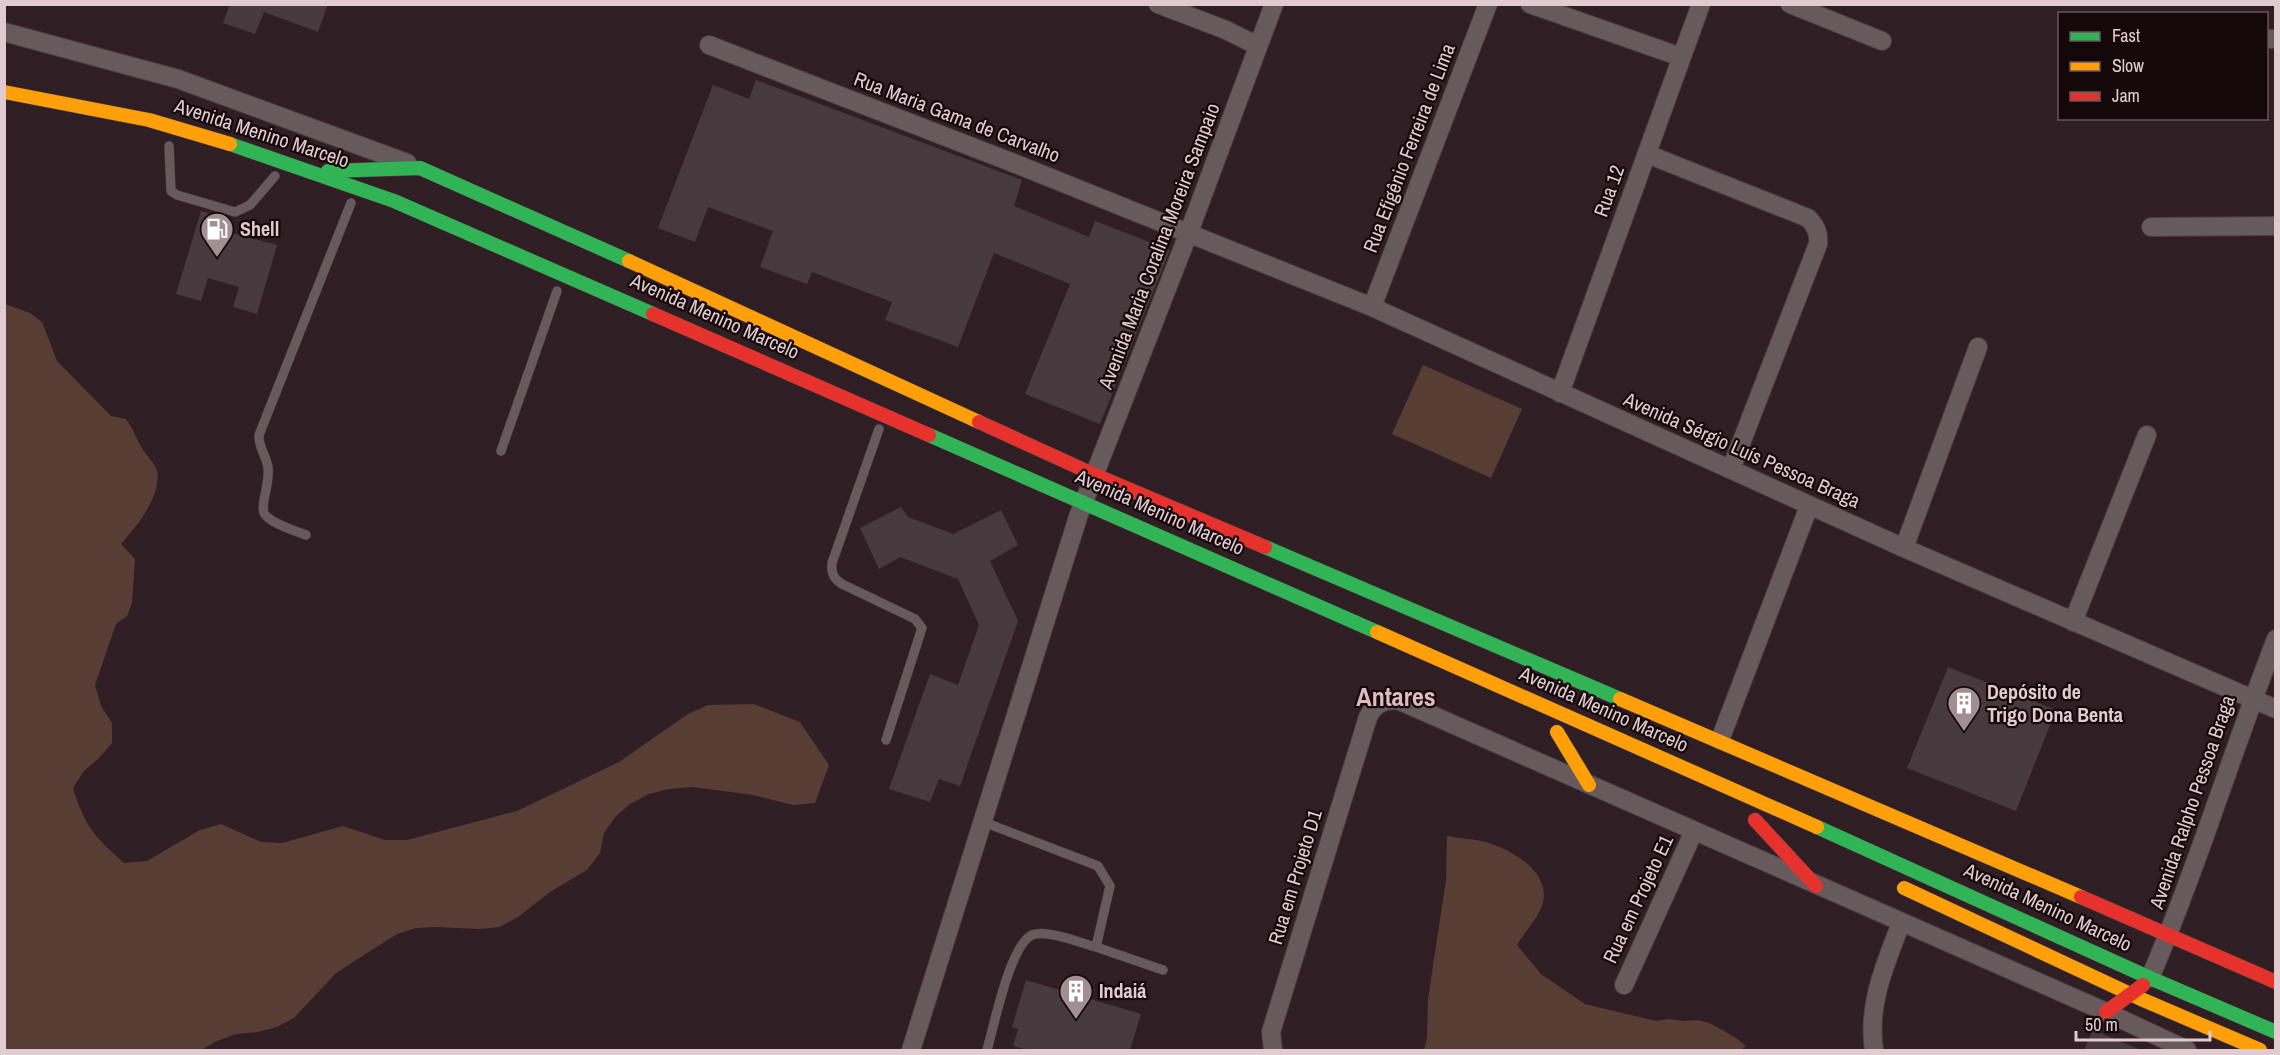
<svg xmlns="http://www.w3.org/2000/svg" width="2280" height="1055" font-family="'Archivo Narrow',sans-serif">
  <style>
    .green { fill: #573d33 }
    .building { fill: #463a3f }
    .lines { fill: none; stroke-linecap: round; stroke-linejoin: round }
    .lane-casing { stroke: #4a3c40; stroke-width: 10 }
    .street-casing { stroke: #4a3c40; stroke-width: 20 }
    .fast-casing { stroke: #4a3c40; stroke-width: 15 }
    .slow-casing { stroke: #4a3c40; stroke-width: 15 }
    .jam-casing { stroke: #4a3c40; stroke-width: 15 }
    .lane { stroke: #675a5d; stroke-width: 9 }
    .street { stroke: #675a5d; stroke-width: 18 }
    .fast { stroke: #30b455; stroke-width: 14 }
    .slow { stroke: #ff9f0a; stroke-width: 14 }
    .jam { stroke: #e5322d; stroke-width: 14 }
    .labels { text-anchor: middle; stroke-width: 4.5; stroke-linejoin: round; paint-order: stroke }
    .street-label { font-size: 20px; fill: #e0ccd0; stroke: #15080b }
    .poi-label { font-size: 20px; font-weight: bold; fill: #e0ccd0; stroke: #15080b; text-anchor: start }
    .district-label { font-size: 26px; font-weight: bold; fill: #e1b9c2; stroke: #15080b }
  </style>
  <rect width="100%" height="100%" fill="#2f1f24"/>
  <path class="green" d="M5 304 30 313 42 322 57 361 111 416 126 419C133 428 136 438 142 448 146 455 155 463 157 471 162 496 136 527 121 544L135 559 132 603 127 616 116 624 95 685 101 706 112 723V743L99 758 84 771 73 788C85 827 95 837 124 863L147 861 200 830 221 824 261 842 282 843 343 826 385 840H407L517 811 619 762 688 714 708 705 754 704 800 722 829 765 815 803 793 805 753 795 693 787 669 789 649 794 630 804 615 817 604 833 600 853 587 870 550 892 518 917 499 927 479 929 436 927 416 928 397 934 336 973 294 1018 277 1027 258 1032 236 1034 217 1041 201 1050H5Z
    M1423 365 1522 409 1491 478 1392 434Z
    M1447 836C1463 839 1482 839 1497 846 1520 855 1552 876 1542 906 1537 919 1524 933 1517 945L1541 974 1585 1004 1656 1021 1669 1019 1684 1021 1698 1020 1712 1024 1736 1038 1746 1046 1741 1050H1424L1427 1037 1428 999 1446 880Z"/>
  <path class="building" d="M230 4H328L318 32 264 12 255 34 223 23Z
    M756 80 1022 180 1014 206 1089 237 1095 221 1170 250 1100 424 1025 394 1070 284 994 253 958 347 885 320 892 302 812 272 807 284 760 267 773 231 708 207 695 242 658 228 713 85 749 99Z
    M201 211 224 218 221 230 277 245 257 314 233 307 239 287 208 278 201 301 176 294Z
    M901 507 908 517 953 534 1001 510 1018 545 990 561 1018 621 960 786 939 779 930 802 889 789 930 674 958 685 979 625 958 579 900 557 879 569 860 528Z
    M1948 667 2056 710 2016 811 1907 768Z
    M1026 980 1141 1014 1130 1050H1028L1013 1046 1018 1029 1012 1027Z
    M2093 1030 2141 1050H2084Z"/>
  <g class="lines">
    <defs>
      <path id="lane" d="M169 146 171 191 177 195 235 212 250 205 275 176
        M879 429 832 563C831 573 833 578 842 584L915 619 922 628 886 740
        M501 451 557 291
        M306 535C296 531 269 523 264 513 262 507 264 501 265 495 267 486 269 476 268 467 266 456 258 446 259 435L351 203
        M981 821 1098 866 1110 886 1096 947C1080 943 1047 929 1032 935 1010 945 994 1026 987 1050
        M1096 947 1163 970"/>
      <path id="street" d="M1158 4 1226 30 1258 46
        M1530 4 1681 57
        M1790 4 1882 41
        M4 32 178 79 407 163
        M2266 39H2276
        M709 45 1016 164 1372 307 1904 548 2276 709
        M1647 154 1808 218C1816 226 1819 233 1818 244L1731 469
        M2151 227 2276 226
        M1372 307 1488 4
        M1560 393 1701 4
        M1904 548 1978 347
        M2073 622 2147 435
        M1720 740 1809 506
        M2150 978C2197 868 2232 752 2276 639
        M1624 985 1694 831
        M911 1050 1078 517 1189 232 1274 4
        M1273 1050 1271 1032 1368 717C1374 704 1385 698 1400 701L2106 1012 2187 1050
        M1874 1050C1867 1005 1885 965 1901 923"/>
      <path id="fast" d="M230 144 394 201 653 314
        M328 171 420 168 629 261
        M929 435 1377 632
        M1265 547 1620 699
        M1817 827 2150 978 2276 1032"/>
      <path id="slow" d="M4 92 149 120 230 144
        M629 261 979 422
        M1377 632 1817 827
        M1620 699 2081 897
        M1557 732 1589 785
        M1904 888 2141 999 2260 1050"/>
      <path id="jam" d="M653 314 929 435
        M979 422 1095 475 1265 547
        M1755 820 1816 886
        M2081 897 2276 982
        M2106 1012 2143 985"/>
    </defs>
    <use href="#lane" class="lane-casing"/>
    <use href="#street" class="street-casing"/>
    <use href="#fast" class="fast-casing"/>
    <use href="#slow" class="slow-casing"/>
    <use href="#jam" class="jam-casing"/>
    <use href="#lane" class="lane"/>
    <use href="#street" class="street"/>
    <use href="#fast" class="fast"/>
    <use href="#slow" class="slow"/>
    <use href="#jam" class="jam"/>
  </g>
  <defs>
    <symbol id="fuel-pin" viewBox="-11 -11 22 30"><path d="M0 17L-7.5 6A9.5 9.5 0 1 1 7.5 6Z" fill="#a28f94" stroke="#15080b"/><path d="M-5.5-6h7V0h2V4h1.3V-2.5L3-4.5l.8-.8L6-3V5H2.5V1h-1V6h-7ZM-4.2-4.7v3.2H.2V-4.7Z" fill="#fff"/></symbol>
    <symbol id="building-pin" viewBox="-11 -11 22 30"><path d="M0 17L-7.5 6A9.5 9.5 0 1 1 7.5 6Z" fill="#a28f94" stroke="#15080b"/><path d="M-4-6H4V6H1V3H-1V6H-4ZM-2.5-4.3h1.7v1.8h-1.7ZM.8-4.3h1.7v1.8H.8ZM-2.5-1h1.7V.8h-1.7ZM.8-1h1.7V.8H.8Z" fill="#fff"/></symbol>
  </defs>
  <g fill-rule="evenodd">
    <use href="#fuel-pin" x="198" y="210" width="38" height="52"/>
    <use href="#building-pin" x="1945" y="684" width="38" height="52"/>
    <use href="#building-pin" x="1057" y="972" width="38" height="52"/>
  </g>
  <g class="labels">
    <g class="street-label">
      <text transform="translate(957 117) rotate(21)" y="7">Rua Maria Gama de Carvalho</text>
      <text transform="translate(262 133) rotate(18)" y="7">Avenida Menino Marcelo</text>
      <text transform="translate(1409 148) rotate(-69)" y="7">Rua Efigênio Ferreira de Lima</text>
      <text transform="translate(1609 191) rotate(-70)" y="7">Rua 12</text>
      <text transform="translate(1159 246) rotate(-69)" y="7">Avenida Maria Coralina Moreira Sampaio</text>
      <text transform="translate(715 316) rotate(24)" y="7">Avenida Menino Marcelo</text>
      <text transform="translate(1742 450) rotate(24)" y="7">Avenida Sérgio Luís Pessoa Braga</text>
      <text transform="translate(1160 512) rotate(24)" y="7">Avenida Menino Marcelo</text>
      <text transform="translate(1604 709) rotate(24)" y="7">Avenida Menino Marcelo</text>
      <text transform="translate(2192 802) rotate(-71)" y="7">Avenida Ralpho Pessoa Braga</text>
      <text transform="translate(1295 877) rotate(-73)" y="7">Rua em Projeto D1</text>
      <text transform="translate(1638 899) rotate(-65)" y="7">Rua em Projeto E1</text>
      <text transform="translate(2048 907) rotate(25)" y="7">Avenida Menino Marcelo</text>
    </g>
    <g class="poi-label">
      <text x="240" y="236">Shell</text>
      <text x="1987" y="699">Depósito de<tspan x="1987" dy="23">Trigo Dona Benta</tspan></text>
      <text x="1099" y="998">Indaiá</text>
    </g>
    <g class="district-label">
      <text x="1396" y="706">Antares</text>
    </g>
  </g>
  <rect width="2280" height="1055" fill="none" stroke="#e0ccd0" stroke-width="12"/>
  <rect x="2058" y="12" width="210" height="108" fill="#15080b" stroke="#66565a" stroke-width="1.5"/>
  <rect x="2070" y="32" width="30" height="9" fill="#30b455" stroke="#66565a" stroke-width="1.5"/>
  <text x="2112" y="42" font-size="18" fill="#e0ccd0">Fast</text>
  <rect x="2070" y="62" width="30" height="9" fill="#ff9f0a" stroke="#66565a" stroke-width="1.5"/>
  <text x="2112" y="72" font-size="18" fill="#e0ccd0">Slow</text>
  <rect x="2070" y="92" width="30" height="9" fill="#e5322d" stroke="#66565a" stroke-width="1.5"/>
  <text x="2112" y="102" font-size="18" fill="#e0ccd0">Jam</text>
  <path d="M2076 1031v9h134v-9" fill="none" stroke="#e0ccd0" stroke-width="3"/>
  <text x="2085" y="1031" font-size="18" fill="#e0ccd0" stroke="#15080b" stroke-width="4.5" paint-order="stroke">50 m</text>
</svg>
